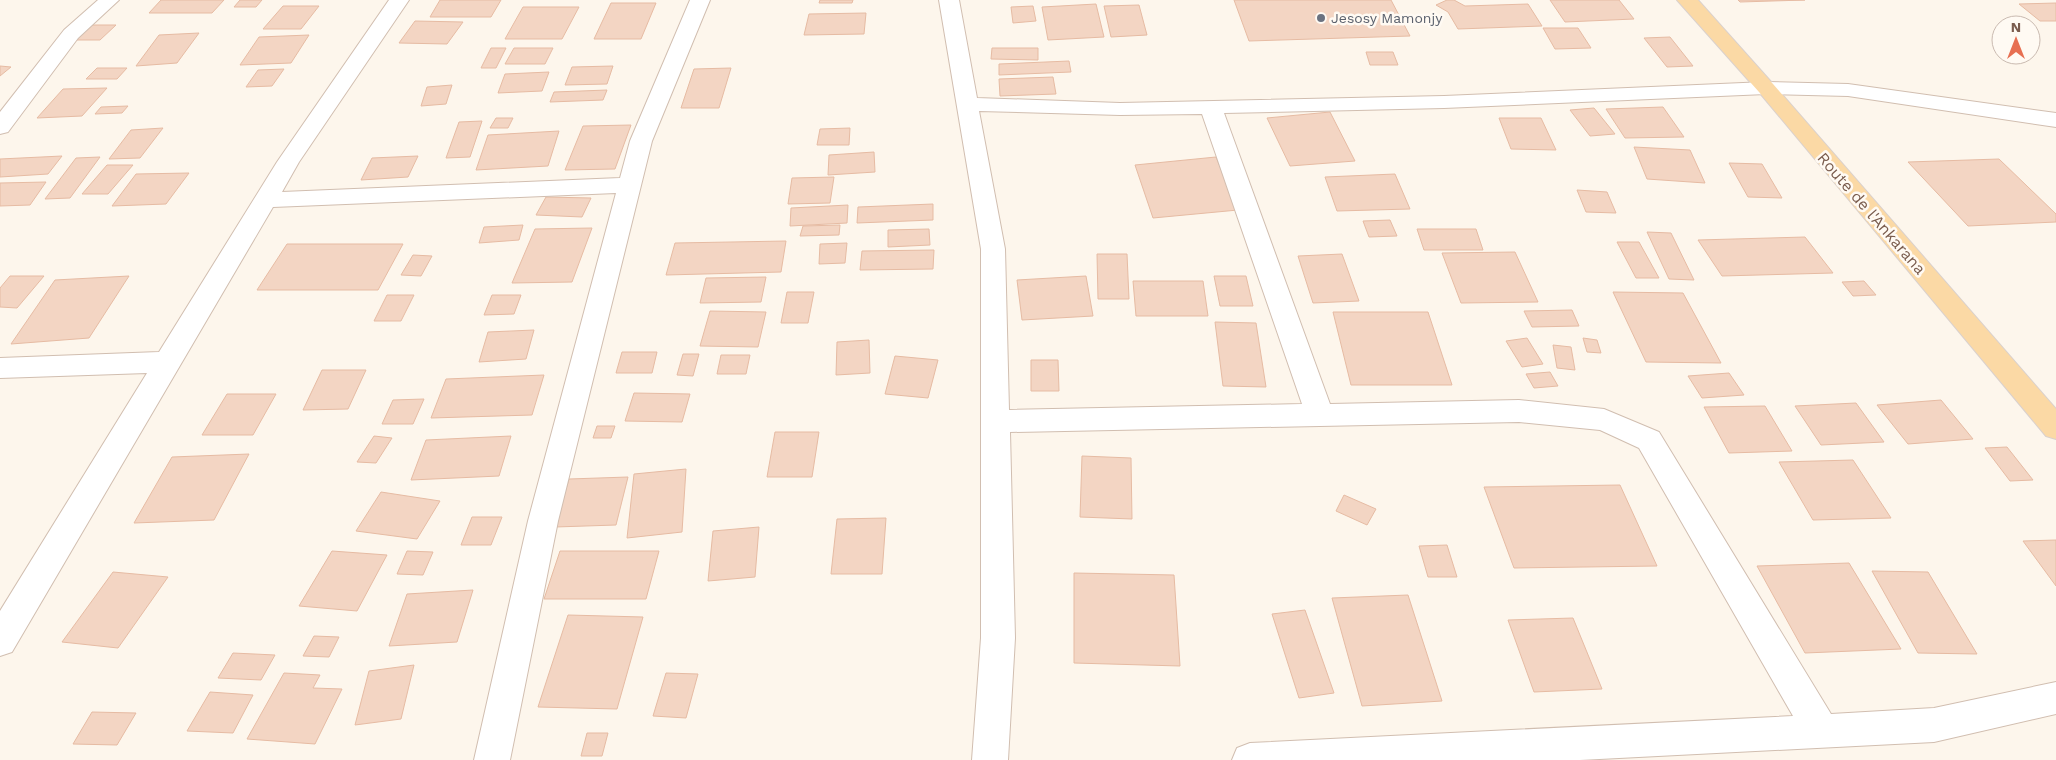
<svg xmlns="http://www.w3.org/2000/svg" width="2056" height="760" font-family="'Work Sans',sans-serif">
  <style>
    .building { fill: #f3d5c3; stroke: #e6bba3 }
    .lines { fill: none; stroke-linecap: round; stroke-linejoin: round }
    .minor-casing { stroke: #d1beb0; stroke-width: 2 }
    .primary-casing { stroke: #dad1cd; stroke-width: 2 }
    .minor { fill: #fff; fill-rule: evenodd }
    .primary { fill: #fbd9a5; fill-rule: evenodd }
    .worship-dot { fill: #6b7280; stroke: #fffaf3; stroke-width: 2 }
    .labels { text-anchor: middle; stroke-width: 5; stroke-linejoin: round; paint-order: stroke }
    .far-worship-label { font-size: 14px; fill: #5b616d; stroke: #fffaf3; text-anchor: start }
    .street-label { font-size: 16px; fill: #7a5c4d; stroke: #fffaf3 }
  </style>
  <rect width="100%" height="100%" fill="#fdf6ec"/>
  <path class="building" d="M161 0H224L212 13H149Z
    M240 0H262L256 7H234Z
    M440 0H501L491 17H430Z
    M820 0H853L852 3H819Z
    M1234 0H1391L1410 36 1249 41Z
    M1447 0H1454L1465 6 1528 4 1542 26 1458 29 1448 12 1436 5Z
    M1550 0H1619L1634 19 1565 22Z
    M1738 0H1805L1740 2Z
    M611 3H656L641 39H594Z
    M2056 3V21H2040L2019 4Z
    M1096 4 1104 37 1048 40 1042 7Z
    M1139 5 1147 35 1111 37 1104 6Z
    M283 6H319L301 29H263Z
    M1033 6 1036 21 1013 23 1011 7Z
    M523 7H579L562 39H505Z
    M866 13 864 34 804 35 809 14Z
    M415 21 463 22 447 44 399 43Z
    M90 25H116L100 40H74Z
    M1543 28H1578L1591 48 1555 49Z
    M199 33 177 63 136 66 159 35Z
    M309 35 291 63 240 65 259 37Z
    M1670 37 1693 66 1667 67 1644 38Z
    M491 48H506L496 68H481Z
    M514 48H553L545 64H505Z
    M992 48H1038V60L991 59Z
    M1366 52H1393L1398 65H1370Z
    M1069 61 1071 72 999 75V64Z
    M0 66 11 67 0 76Z
    M613 66 607 84 565 85 572 67Z
    M97 68H127L117 79H86Z
    M731 68 719 108H681L694 69Z
    M284 69 272 86 246 87 258 70Z
    M549 72 542 91 498 93 505 74Z
    M1053 77 1056 94 1000 96 999 79Z
    M452 85 446 104 421 106 427 87Z
    M107 88 82 116 37 118 63 89Z
    M607 90 603 100 550 102 554 92Z
    M128 106 122 113 95 114 101 107Z
    M1663 107 1684 137 1625 138 1606 109Z
    M1594 108 1615 134 1590 136 1570 110Z
    M1330 112 1355 161 1290 166 1267 118Z
    M496 118H513L508 128H490Z
    M1499 118H1541L1556 150 1511 149Z
    M482 121 470 157 446 158 459 122Z
    M631 125 615 169 565 170 583 126Z
    M163 128 140 158 109 159 131 130Z
    M850 128 849 145H817L820 129Z
    M559 131 548 166 476 170 488 135Z
    M1634 147 1690 150 1705 183 1647 179Z
    M874 152 875 172 828 175 829 155Z
    M62 156 48 174 0 177V159Z
    M418 156 408 177 361 180 372 158Z
    M100 157 70 198 45 199 76 158Z
    M1216 157 1238 210 1153 218 1135 165Z
    M1999 159 2056 214V222L1968 226 1908 162Z
    M1729 163 1762 164 1782 198 1748 197Z
    M107 165H133L108 194H82Z
    M189 173 166 204 112 206 136 174Z
    M1395 174 1410 209 1337 211 1325 177Z
    M834 177 830 203 788 204 792 178Z
    M46 182 30 205 0 206V183Z
    M1577 190 1607 192 1616 213 1586 212Z
    M546 197 591 198 582 217 536 215Z
    M933 204V220L857 223 858 207Z
    M848 205 847 223 790 226 791 208Z
    M1390 220 1397 236 1369 237 1363 221Z
    M523 225 519 240 479 243 484 227Z
    M840 225 839 235 800 236 803 226Z
    M592 228 572 282 512 283 535 229Z
    M929 229 930 245 888 247V230Z
    M1417 229H1476L1483 250H1424Z
    M1647 232 1671 233 1694 280 1669 279Z
    M1805 237 1833 273 1722 276 1698 240Z
    M786 241 781 272 666 275 675 243Z
    M1617 242H1639L1659 278H1636Z
    M847 243 845 263 819 264 820 244Z
    M287 244H403L378 290H257Z
    M934 250 933 269 860 270 862 251Z
    M1515 252 1538 302 1461 303 1442 253Z
    M1097 254H1127L1129 299H1098Z
    M1342 254 1359 301 1313 303 1298 256Z
    M413 255 432 256 421 276 401 275Z
    M10 276H44L17 308 0 307V288Z
    M129 276 89 338 11 344 55 280Z
    M1086 276 1093 316 1022 320 1017 280Z
    M1214 276H1246L1253 306H1220Z
    M766 277 761 302 700 303 706 278Z
    M1133 281H1203L1208 316H1136Z
    M1864 281 1876 295 1853 296 1842 282Z
    M787 292H814L808 323H781Z
    M1613 292 1683 293 1721 363 1646 362Z
    M387 295H414L401 321H374Z
    M492 295H521L514 314 484 315Z
    M1572 310 1579 326 1532 327 1524 311Z
    M710 311 766 312 758 347 700 346Z
    M1333 312H1428L1452 385H1351Z
    M1215 322 1256 323 1266 387 1223 386Z
    M534 330 526 359 479 362 488 332Z
    M1527 338 1543 364 1522 367 1506 341Z
    M1583 338 1597 340 1601 353 1587 352Z
    M869 340 870 373 836 375 837 342Z
    M1553 345 1571 347 1575 370 1557 368Z
    M622 352H657L652 373H616Z
    M683 354H699L693 376 677 375Z
    M721 355H750L746 374H717Z
    M895 356 938 360 928 398 885 394Z
    M1031 360H1058L1059 391H1031Z
    M322 370H366L348 409 303 410Z
    M1550 372 1558 386 1534 388 1526 374Z
    M1729 373 1744 395 1702 398 1688 376Z
    M544 375 532 415 431 418 446 379Z
    M634 393 690 394 682 422 625 421Z
    M227 394H276L253 435H202Z
    M424 399 413 424H382L393 400Z
    M1941 400 1973 439 1908 444 1877 405Z
    M1856 403 1884 442 1821 445 1795 406Z
    M1765 406 1792 451 1729 453 1704 407Z
    M597 426H615L611 438H593Z
    M775 432H819L812 477H767Z
    M374 436 392 438 376 463 357 462Z
    M511 436 499 476 411 480 426 440Z
    M2007 447 2033 480 2010 481 1985 448Z
    M249 454 214 520 134 523 172 457Z
    M1082 456 1131 458 1132 519 1080 517Z
    M1853 460 1891 518 1813 520 1779 462Z
    M686 469 682 532 627 538 634 474Z
    M628 477 616 525 555 527 569 479Z
    M1620 485 1657 566 1514 568 1484 487Z
    M381 492 440 501 417 539 356 531Z
    M1344 495 1376 509 1367 525 1336 511Z
    M472 517H502L491 545H461Z
    M886 518 882 574H831L837 519Z
    M759 527 755 577 708 581 713 531Z
    M2056 540V586L2023 541Z
    M1447 545 1457 577H1428L1419 546Z
    M332 551 387 555 357 611 299 606Z
    M407 551 433 552 423 575 397 574Z
    M560 551H659L646 599H544Z
    M1849 563 1901 649 1805 653 1757 566Z
    M1872 571 1928 572 1977 654 1918 653Z
    M113 572 168 577 118 648 62 642Z
    M1074 573 1174 575 1180 666 1074 663Z
    M473 590 457 642 389 646 407 594Z
    M1408 595 1442 701 1362 706 1332 598Z
    M1305 610 1334 693 1299 698 1272 614Z
    M568 615 643 617 617 709 538 707Z
    M1573 618 1602 689 1534 692 1508 620Z
    M314 636 339 637 329 657 303 656Z
    M233 653 275 655 261 680 218 678Z
    M414 665 401 719 355 725 369 671Z
    M284 673 320 675 313 688 342 689 315 744 247 739Z
    M666 673 698 674 686 718 653 716Z
    M210 692 253 695 233 733 187 731Z
    M92 712 136 713 117 745 73 744Z
    M587 733H608L602 756H581Z"/>
  <g class="lines">
    <defs>
      <path id="minor" d="M98 0H119L78 38 8 132 0 134V112L64 30Z
        M389 0H409L299 162 282 192 620 178 630 141 690 0H710L652 141 558 521 510 760H474L528 521 616 193 273 207 12 652 0 656V611L147 373 0 378V358L159 352 277 162Z
        M939 0H959L977 98 1120 103 1444 96 1766 82 1848 84 2056 113V127L1848 96 1766 94 1444 108 1224 113 1330 404 1519 400 1604 409 1659 432 1831 714 1934 708 2056 682V714L1934 742 1580 760H1232L1237 748 1250 743 1793 716 1639 448 1600 430 1519 422 1010 432 1015 638 1008 760H972L981 638V249ZM979 111 1120 115 1202 114 1302 404 1009 410 1005 249Z"/>
      <path id="primary" d="M1677 0H1698L1773 84 2056 409V439L2046 436 1759 92Z"/>
    </defs>
    <use href="#minor" class="minor-casing"/>
    <use href="#primary" class="primary-casing"/>
    <use href="#minor" class="minor"/>
    <use href="#primary" class="primary"/>
  </g>
  <circle class="worship-dot" cx="1321" cy="18" r="5"/>
  <g class="labels">
    <g class="far-worship-label">
      <text x="1331" y="23">Jesosy Mamonjy</text>
    </g>
    <g class="street-label">
      <text transform="translate(1872 213) rotate(49)" y="6">Route de l'Ankarana</text>
    </g>
  </g>
  <g transform="translate(2016 40)"><circle r="24" fill="#fffaf3" stroke="#cabbb1"/>
  <path d="M0-4L9 19L0 12L-9 19Z" fill="#e76f51"/>
  <text y="-8" font-size="14" font-weight="bold" text-anchor="middle" fill="#7a5c4d">N</text>
  </g>
</svg>
